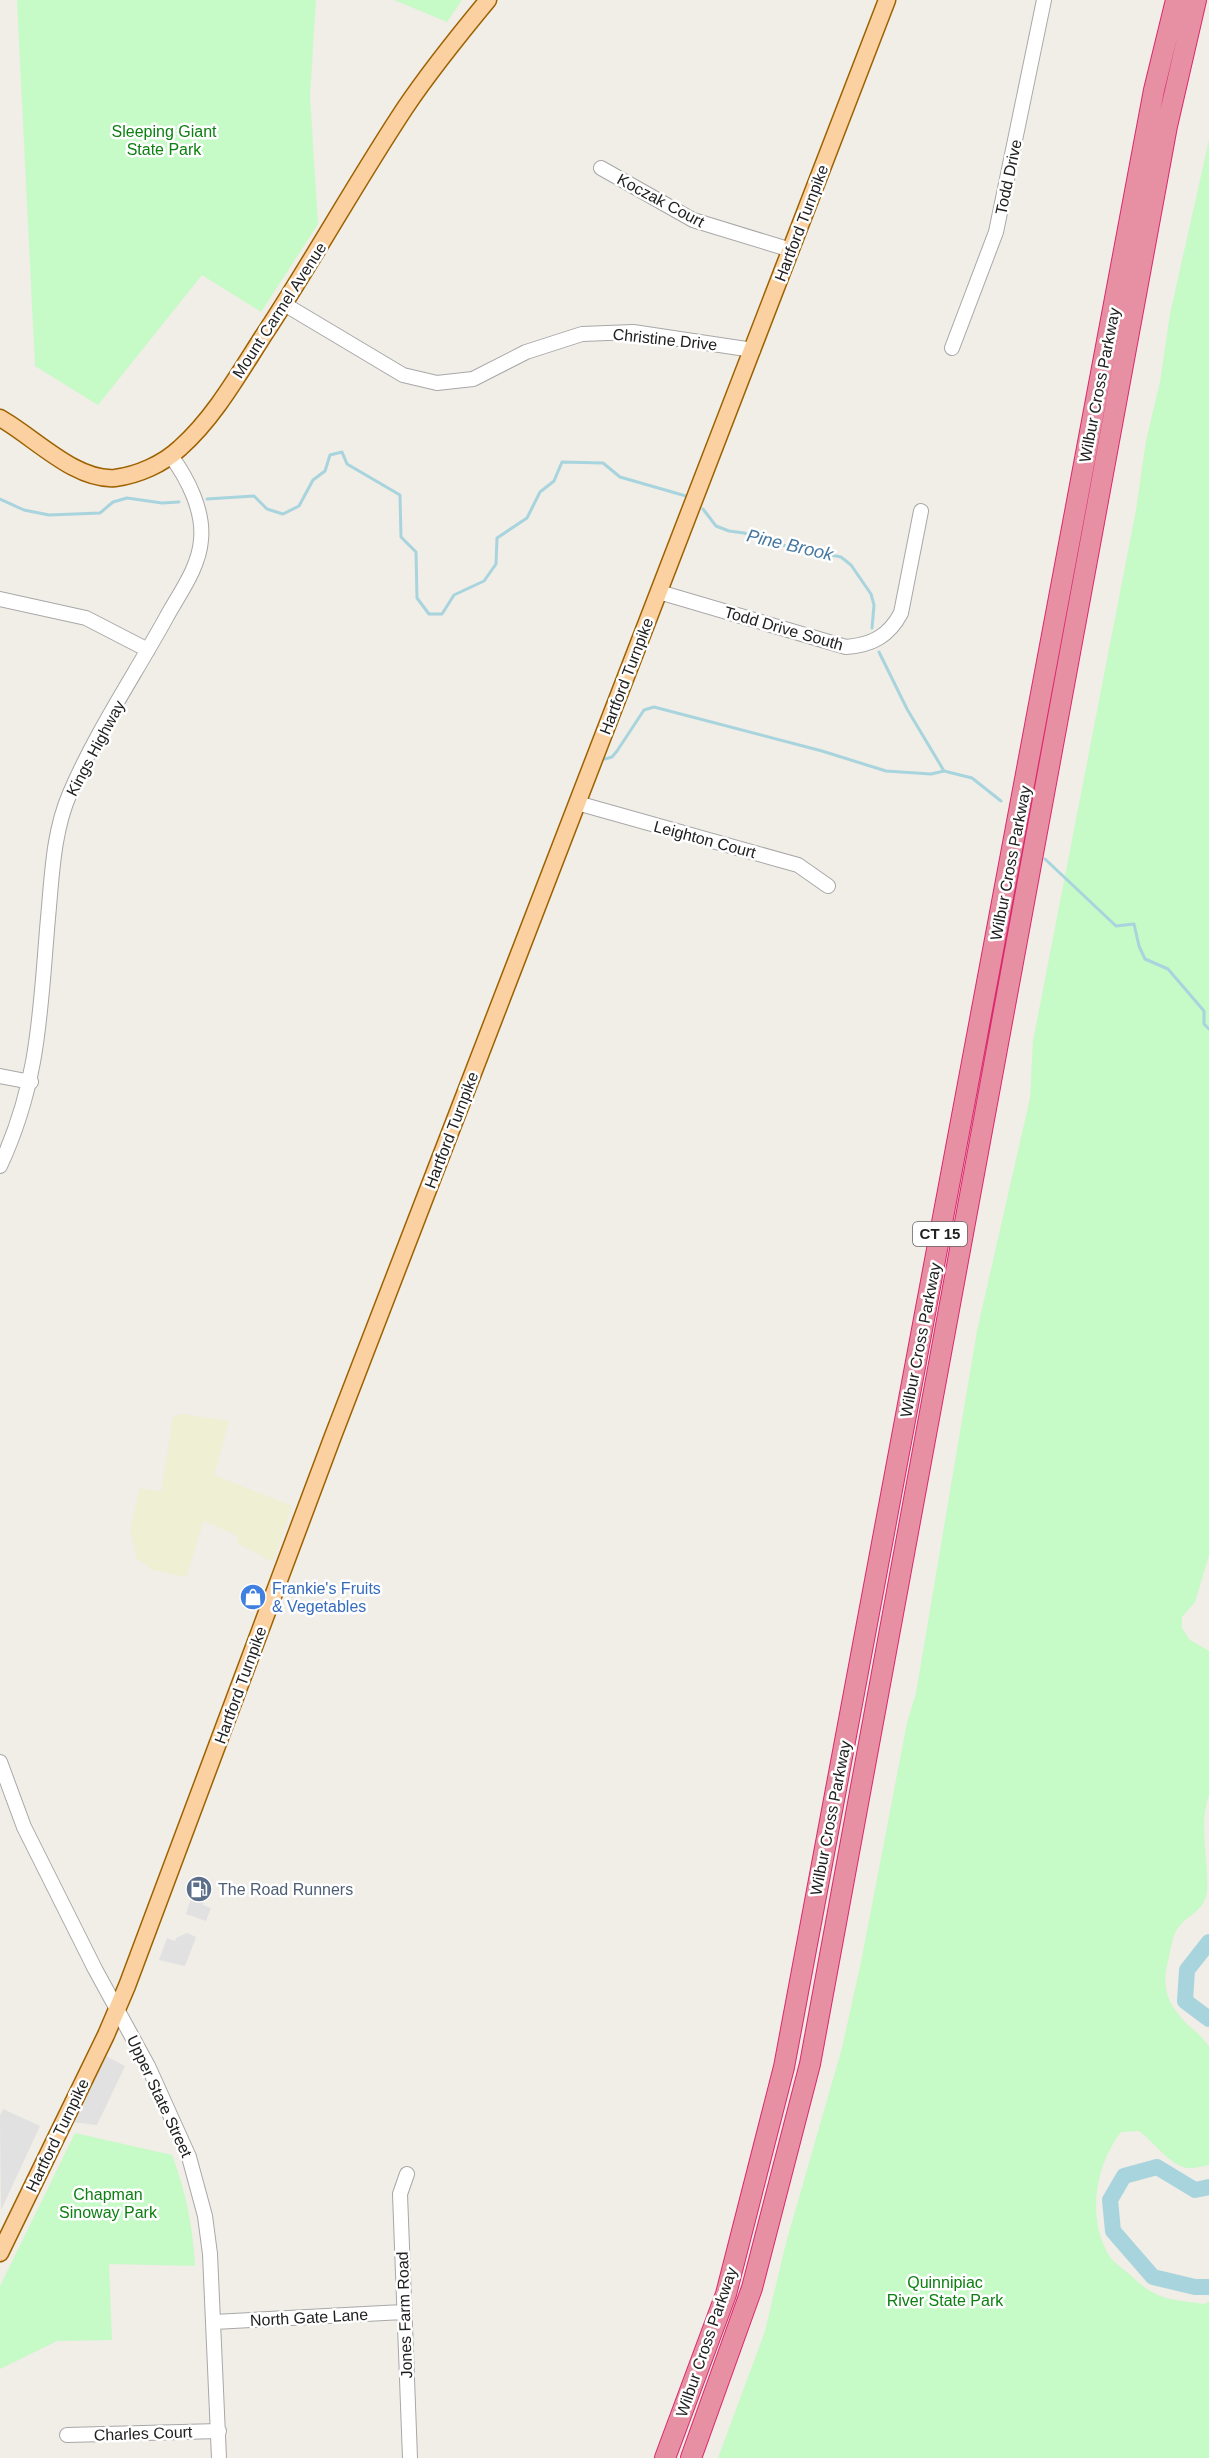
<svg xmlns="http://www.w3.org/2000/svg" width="1209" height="2458" font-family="Helvetica,sans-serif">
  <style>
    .farmland { fill: #eeefd3 }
    .park { fill: #c6fac7 }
    .parking { fill: #e1e1e1 }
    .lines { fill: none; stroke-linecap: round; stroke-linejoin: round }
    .stream { stroke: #a8d4de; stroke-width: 3 }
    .river { stroke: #a8d4de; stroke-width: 16 }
    .minor-casing { stroke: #a8a8a8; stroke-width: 16 }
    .major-casing { stroke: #9d6200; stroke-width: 19 }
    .highway-casing { stroke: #db286d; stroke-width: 22 }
    .minor { stroke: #fff; stroke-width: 14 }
    .major { stroke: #fcd1a1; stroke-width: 16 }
    .highway { stroke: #e790a4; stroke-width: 20 }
    .labels { text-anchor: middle; stroke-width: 5; stroke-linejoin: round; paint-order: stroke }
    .shield { fill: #fff; stroke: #646464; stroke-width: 1.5 }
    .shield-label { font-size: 15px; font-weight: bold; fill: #212121 }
    .park-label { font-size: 16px; fill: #0c8111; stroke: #fff }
    .street-label { font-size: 16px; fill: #212121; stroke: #fff }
    .shop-label { font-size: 16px; fill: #366cbe; stroke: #fff; text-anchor: start }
    .service-label { font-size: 16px; fill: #4e5e75; stroke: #fff; text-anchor: start }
    .water-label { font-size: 18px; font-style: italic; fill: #4678a1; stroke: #fff }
  </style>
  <rect width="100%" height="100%" fill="#f1ede7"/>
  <path class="farmland" d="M182 1414 229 1421 214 1475 292 1506 273 1562 237 1543 238 1536 204 1521 186 1577 153 1570 137 1559 130 1530 140 1488 161 1492 173 1417Z"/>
  <path class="park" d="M17 0H316L310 96 318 224 261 312 202 275 98 405 35 366Z
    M394 0H462L447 22Z
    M1209 140V1555L1195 1602 1182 1617V1628L1190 1640 1209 1651V1795C1198 1825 1209 1860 1207 1892 1203 1914 1186 1914 1176 1931 1172 1938 1171 1949 1169 1957 1161 1986 1166 2003 1187 2024 1196 2032 1203 2037 1209 2047V2165C1203 2166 1196 2168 1189 2168 1172 2168 1153 2141 1139 2131L1121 2132C1095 2166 1087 2216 1108 2254 1112 2261 1122 2268 1128 2273 1138 2282 1146 2290 1158 2295 1171 2301 1189 2301 1203 2304L1209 2302V2458H718L765 2331 786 2243 842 2048 861 1962 907 1723 916 1693 977 1331 1030 1098 1033 1041 1136 510 1146 441 1160 382 1170 314Z
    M75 2133 172 2155C186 2192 193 2227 195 2266L109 2264 112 2340 57 2341 0 2369V2286Z"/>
  <path class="parking" d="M192 1895 204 1900 203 1905 211 1908 206 1921 186 1914Z
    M187 1933 196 1937 185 1966 159 1960 167 1938 175 1941 176 1938Z
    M106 2056 125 2066 97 2125 72 2122Z
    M3 2109 40 2126 1 2210 0 2116Z"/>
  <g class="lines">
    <path class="stream" d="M0 499 24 510 49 515 100 513 113 502 127 498 162 503 179 502
      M207 499 254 496 267 509 283 514 299 506 313 480 325 471 330 455 342 452 347 464 400 495 401 537 416 552 417 598 429 614H442L454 595 484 581 496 564 497 538 527 518 540 492 554 481 562 462 603 463 620 477 686 496
      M703 509 716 526 729 531 744 533 772 543 841 557 851 565 871 594 874 605 872 628
      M879 652 907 709 944 771 972 778 1001 801
      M605 759 612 757 617 751 644 710 654 707 822 751 886 771 931 774 944 771
      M1045 859 1116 926 1134 924 1139 946 1145 959 1168 969 1204 1011V1024L1209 1029"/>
    <path class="river" d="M1209 1942 1187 1970 1185 2001 1209 2019
      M1209 2187 1195 2190 1157 2167 1124 2176 1110 2200 1113 2231 1153 2277 1195 2287H1209"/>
    <defs>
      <path id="minor" d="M601 168 693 220 791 250
        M284 304 403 375 437 383 473 379 526 352 582 334 633 332 753 350
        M952 348 996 232 1044 0
        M659 592 846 647C872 645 889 636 901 613L921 511
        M0 599 86 618 148 650
        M577 803 798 865 828 886
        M0 1076 31 1082
        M0 1166C40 1080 40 1009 48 918 52 876 53 832 70 793 96 732 134 676 166 618 179 594 199 568 201 540 204 511 188 479 171 456
        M0 1762 24 1827 95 1969 148 2066 189 2157 205 2216 210 2254 219 2458
        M407 2174 400 2194 410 2458
        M214 2322 403 2312
        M67 2435 219 2431"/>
      <path id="major" d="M0 418C34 437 75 481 115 478 138 475 163 464 180 448 218 414 243 366 271 324 317 253 358 179 405 108 430 71 459 35 488 0
        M0 2253 106 2035 127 1986 333 1436 887 0"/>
      <path id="highway" d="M665 2458 726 2294 784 2067 1154 90 1176 0
        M691 2458 752 2288 810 2064 1167 126 1196 0"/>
    </defs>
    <use href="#minor" class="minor-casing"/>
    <use href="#major" class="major-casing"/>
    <use href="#highway" class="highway-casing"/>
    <use href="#minor" class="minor"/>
    <use href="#major" class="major"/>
    <use href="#highway" class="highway"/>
  </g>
  <defs>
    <symbol id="shop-disc" viewBox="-11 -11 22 22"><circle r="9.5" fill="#3f7fe0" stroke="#fff"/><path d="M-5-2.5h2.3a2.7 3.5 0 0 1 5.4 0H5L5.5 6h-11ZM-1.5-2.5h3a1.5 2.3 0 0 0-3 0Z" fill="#fff"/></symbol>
    <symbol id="fuel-disc" viewBox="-11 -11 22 22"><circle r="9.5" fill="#5c6f8a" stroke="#fff"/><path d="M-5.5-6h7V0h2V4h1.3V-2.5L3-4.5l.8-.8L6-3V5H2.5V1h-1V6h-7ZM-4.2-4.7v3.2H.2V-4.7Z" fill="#fff"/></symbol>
  </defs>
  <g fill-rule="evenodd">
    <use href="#shop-disc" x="238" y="1582" width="30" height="30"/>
    <use href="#fuel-disc" x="184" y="1874" width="30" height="30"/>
  </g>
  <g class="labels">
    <rect class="shield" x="913" y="1222" width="54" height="24" rx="4.5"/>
    <g class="shield-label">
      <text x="940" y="1239">CT 15</text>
    </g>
    <g class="park-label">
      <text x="164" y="137">Sleeping Giant<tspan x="164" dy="18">State Park</tspan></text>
      <text x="108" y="2200">Chapman<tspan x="108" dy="18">Sinoway Park</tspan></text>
      <text x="945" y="2288">Quinnipiac<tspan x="945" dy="18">River State Park</tspan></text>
    </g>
    <g class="street-label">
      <text transform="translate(1008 177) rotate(-78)" y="6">Todd Drive</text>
      <text transform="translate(661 200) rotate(28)" y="6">Koczak Court</text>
      <text transform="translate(801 223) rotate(-69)" y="6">Hartford Turnpike</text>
      <text transform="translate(279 310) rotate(-57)" y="6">Mount Carmel Avenue</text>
      <text transform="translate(665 339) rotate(6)" y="6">Christine Drive</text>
      <text transform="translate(1099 385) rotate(-79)" y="6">Wilbur Cross Parkway</text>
      <text transform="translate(784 628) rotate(16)" y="6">Todd Drive South</text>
      <text transform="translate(626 676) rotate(-69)" y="6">Hartford Turnpike</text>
      <text transform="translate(95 748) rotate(-62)" y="6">Kings Highway</text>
      <text transform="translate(705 839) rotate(15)" y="6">Leighton Court</text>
      <text transform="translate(1010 863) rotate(-79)" y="6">Wilbur Cross Parkway</text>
      <text transform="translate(451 1130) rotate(-69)" y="6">Hartford Turnpike</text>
      <text transform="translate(920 1340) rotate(-79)" y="6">Wilbur Cross Parkway</text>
      <text transform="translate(240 1685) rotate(-70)" y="6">Hartford Turnpike</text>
      <text transform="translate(830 1818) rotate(-79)" y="6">Wilbur Cross Parkway</text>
      <text transform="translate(160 2096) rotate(65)" y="6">Upper State Street</text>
      <text transform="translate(57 2135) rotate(-64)" y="6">Hartford Turnpike</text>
      <text transform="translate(404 2315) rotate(-92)" y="6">Jones Farm Road</text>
      <text transform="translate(309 2317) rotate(-3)" y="6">North Gate Lane</text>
      <text transform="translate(706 2342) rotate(-71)" y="6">Wilbur Cross Parkway</text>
      <text transform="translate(143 2433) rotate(-2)" y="6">Charles Court</text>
    </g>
    <g class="shop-label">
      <text x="272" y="1594">Frankie's Fruits<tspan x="272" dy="18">&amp; Vegetables</tspan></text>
    </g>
    <g class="service-label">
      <text x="218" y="1895">The Road Runners</text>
    </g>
    <g class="water-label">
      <text transform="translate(790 545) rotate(13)" y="6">Pine Brook</text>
    </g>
  </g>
</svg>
